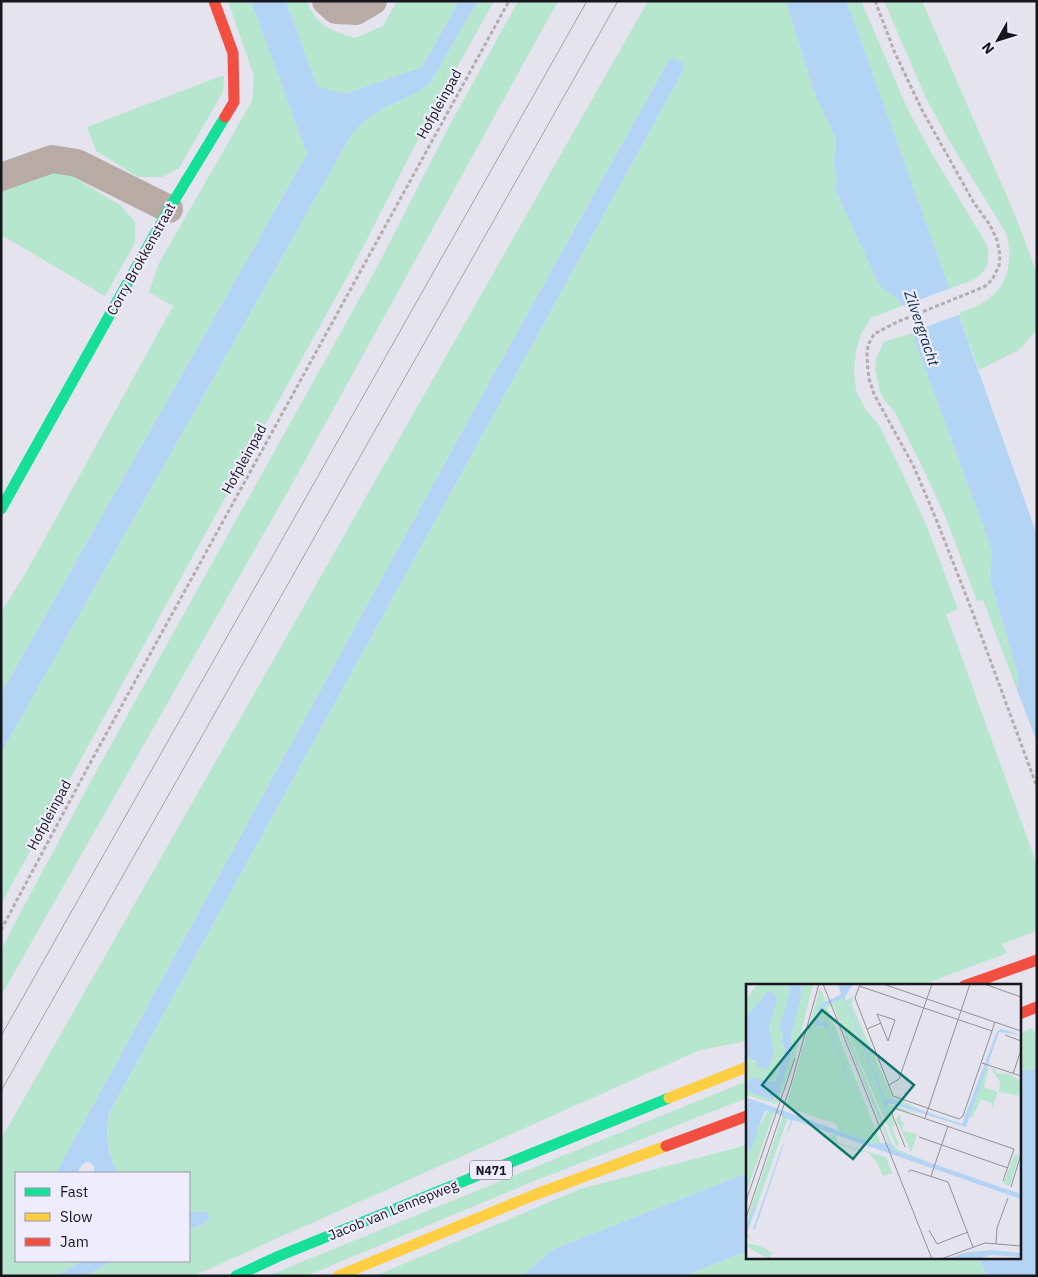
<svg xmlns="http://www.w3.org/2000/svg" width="1038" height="1277" font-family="'IBM Plex Sans',sans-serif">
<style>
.green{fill:#b7e6cf}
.water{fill:#b4d4f6}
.pier{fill:#e4e3ee}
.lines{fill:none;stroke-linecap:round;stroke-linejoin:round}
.path{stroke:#b4adac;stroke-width:3;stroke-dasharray:4 2.5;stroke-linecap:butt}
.street{stroke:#b8aba6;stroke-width:28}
.fast{stroke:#16e098;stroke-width:11}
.slow{stroke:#ffcf43;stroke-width:11}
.jam{stroke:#f24e42;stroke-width:11}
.tram{stroke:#a8a2a5;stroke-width:1}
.labels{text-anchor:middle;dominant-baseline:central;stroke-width:4.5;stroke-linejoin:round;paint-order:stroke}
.shield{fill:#eeecfd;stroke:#585660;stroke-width:1}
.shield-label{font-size:12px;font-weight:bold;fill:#17161d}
.street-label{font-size:14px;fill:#17161d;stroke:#eeecfd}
.water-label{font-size:15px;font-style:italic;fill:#092c47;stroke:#eeecfd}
.inset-river{fill:none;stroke:#b4d4f6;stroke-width:2.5}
.inset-road{fill:none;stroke:#92919a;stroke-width:1}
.view{fill:#0f766e;fill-opacity:0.15;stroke:#0f766e;stroke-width:2.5}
.inset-edge{fill:none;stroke:#17161d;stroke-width:2.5}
</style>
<rect width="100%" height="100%" fill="#e4e3ee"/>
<g class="green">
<polygon points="228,1 251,1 307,154 1,694 1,612 28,569 173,306 149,292 158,265 252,101 254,76"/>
<path d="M286,1h21c10,26 24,29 48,37l28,-12 14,-25h62l-37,66 -77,27 -28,-8z"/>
<path d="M478,1h16l-63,113 -73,143 -357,647v-151l349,-616c8,-9 15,-18 26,-24 17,-12 39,-16 54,-30z"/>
<polygon points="518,1 558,1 296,477 1,996 1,950 24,906 98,768 376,269 446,132"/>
<path d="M648,1h138l29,94 18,37 3,9 -2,22 3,21 -3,3 46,98 17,13 5,8 -31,12 -10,16 -5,17 -2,20 2,20 10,19 13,15 19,39 28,60 32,85 -12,5 91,251v66l-35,13 5,9 -87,33h-173v55l-47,9 -507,226h-107l26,-15h77v-33l11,-2 4,-15 -15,1v-39h-71c-10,-19 -12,-38 -9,-60l575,-1044 -1,-6 -8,-5 -6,2 -178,319 -435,794h-40v88h65l-25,15h-55v-137z"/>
<path d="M845,1h16l47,109 23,42 56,93c7,31 -14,35 -38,44l-99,-279z"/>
<path d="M884,1h38l94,216 21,57v56l-18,20 -40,20 -21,-57c9,-3 18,-6 26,-11 24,-13 30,-44 22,-69l-58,-94 -23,-43z"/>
<polygon points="224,75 223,92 179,168 162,177 138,177 96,151 87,127"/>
<polygon points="50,171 69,174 121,206 135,222 135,243 105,296 1,235 1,189"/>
<polygon points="912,333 992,550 990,580 1018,674 1017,690 983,600 977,601 946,518 927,477 895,412 886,402 880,392 875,370 876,359 884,342"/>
<polygon points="1032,1028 1037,1037 1037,1068 1019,1072 1019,1034"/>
<polygon points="747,1081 747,1098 532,1182 306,1276 267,1276"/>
<polygon points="747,1145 747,1173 554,1249 521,1276 375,1276 580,1189"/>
<polygon points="747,1251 747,1258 979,1258 987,1276 684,1276"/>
</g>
<g class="water">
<path d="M251,1h35l31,85 28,8 77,-27 37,-66h19l-48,82c-15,14 -37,18 -54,30 -11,6 -18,15 -26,24l-349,616v-59l306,-540z"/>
<polygon points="786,1 845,1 850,10 1037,535 1037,742 1017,690 1018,674 990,580 992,550 902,306 897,298 880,286 834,187 837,184 834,163 836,141 833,132 815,95"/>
<path d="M675,58l8,5 1,6 -575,1044c-4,22 -1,41 9,60h-24v-6l-4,-5c-8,-1 -9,5 -13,11h-21l435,-794 178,-319z"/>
<polygon points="1037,1068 1037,1276 987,1276 979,1258 1019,1258 1019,1072"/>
<polygon points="747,1173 747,1251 684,1276 521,1276 554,1249"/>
<path d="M204,1211l4,3 1,5c-4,6 -13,8 -20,9v-16z"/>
<polygon points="81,1261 112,1261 86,1276 56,1276"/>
</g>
<polygon class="pier" points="951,288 961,314 909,333 900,307"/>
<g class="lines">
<g class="path">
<polyline points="875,1 895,53 922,110 974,203 990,225 997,240 1000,255 999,266 992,280 984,287 897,322 874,334 868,345 867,355 868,370 869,379 874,394 914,467 936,519 971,608 1037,787"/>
<polyline points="1,930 88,767 509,1"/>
</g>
<g class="street">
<polyline points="326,1 336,10 356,11 373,1"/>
<polyline points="1,177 52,159 77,163 169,209"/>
</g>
<g class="fast">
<polyline points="1,509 169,209 225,117"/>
<polyline points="236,1276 279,1256 669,1098"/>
</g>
<g class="slow">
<polyline points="669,1098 747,1067"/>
<polyline points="338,1276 534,1195 666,1146"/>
</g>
<g class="jam">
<polyline points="214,1 233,53 234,102 225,117"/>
<polyline points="964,986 1037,960"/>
<polyline points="1019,1014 1037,1007"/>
<polyline points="666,1146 747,1116"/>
</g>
<g class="tram">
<polyline points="1,1036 587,1"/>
<polyline points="1,1091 618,1"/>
</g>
</g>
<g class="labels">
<rect class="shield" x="470" y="1160.5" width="42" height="19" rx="4"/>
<g class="shield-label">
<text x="491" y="1170">N471</text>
</g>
<g class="street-label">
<text transform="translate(439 104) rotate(-61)">Hofpleinpad</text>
<text transform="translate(141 259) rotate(-61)">Corry Brokkenstraat</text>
<text transform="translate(244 459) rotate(-61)">Hofpleinpad</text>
<text transform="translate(49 815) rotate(-62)">Hofpleinpad</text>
<text transform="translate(393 1210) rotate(-22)">Jacob van Lennepweg</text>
</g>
<g class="water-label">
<text transform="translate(922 328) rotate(71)">Zilvergracht</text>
</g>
</g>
<g transform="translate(746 984)">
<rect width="275" height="275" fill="#e4e3ee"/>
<path d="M12,0h30l2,8 -11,36 4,6 -2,9 4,6 -11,34 -24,-5 -4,9v-30l22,12 6,-16 -5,-26 8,-30 -9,-6 -22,26v-18zM54,0h13l-18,73 -18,47 -31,-9v-4l29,9 17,-48 -1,-17 11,-45zM74,4l6,14 -7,3 -5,24 7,-4 6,3 42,102 -46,-113 2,7 -7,-2 3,-15 23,-9 40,104 -1,9 12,32 -11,-32 3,-7 35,10 -31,-6 4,18 -3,1 7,18 -3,1 -60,-140 56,138 5,5 36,15 -37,-13 -7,-7 -56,-139 -6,2 55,139 -43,-14 -3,-8 -50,-17zM107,13l-1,8 40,92 32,14 -39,-13 -39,-98zM240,82l3,1 -5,20 14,5 -6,17v-6l-11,-4 -9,19 -3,-1zM245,84l5,1v4l14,1 11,8v14l-22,-4 1,-10zM22,126l6,2 -28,81v-41zM154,130l1,7 3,2 -2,8 15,3 -6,18 -15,-33zM37,131l5,2 -41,117 6,6 -7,-4v-14zM84,150l6,1 2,8 48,14 6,16 -9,3 -7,-15 -7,-8 -39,-11zM269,170l4,2 -9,30 -7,-3zM0,259l15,3 11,7 -3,6 -23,-13z" fill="#b7e6cf"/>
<path d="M42,0h12l2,9 -11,42 1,17 -13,41 -6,7 -27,-9v-4l4,-9 25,4 10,-33 -4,-6 2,-9 -4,-6 11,-36zM92,0h15l-8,13 40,101 77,26 35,-93 5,-2 19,6 -22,-3 -33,95 -77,-24 -5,8 11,32 -12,-32 1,-9 -40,-104 -23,9 -3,14 7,2 -1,-7 45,114 -42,-102 -6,-3 -7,3 5,-23 22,-11zM22,7l6,2 3,7 -8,27 5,26 -6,16h-4l-6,-3 -2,-5 -10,-4v-40zM2,114l127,46 15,-1 6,8 125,43v5l-228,-79 -8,18 6,-18 -23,-10 -4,2 -13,38 -5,2zM37,160h1l-29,85h-2zM246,266l29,3v4l-30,-2 -13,4h-30l14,-6z" fill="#b4d4f6"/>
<path class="inset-river" d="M1,243l8,-20"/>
<path class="inset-road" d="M77,0l109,275M114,0l-5,14 38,98 66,23 4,-3 32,-94M137,0l138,47M238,0l37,13M113,2l133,45M131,30l18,6 -7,21M131,30l11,27M121,45l14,-6M259,51l16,6M236,79l39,13M267,90l8,-24M143,101l10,-6 33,-95M179,134l45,-134M173,153l89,31M159,163l-13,-33 2,-6 120,41 -11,32M162,188l3,-2 37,12 25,65M185,192l17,-50M265,203l10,-33M0,217l49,-143M0,234l45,-134 28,-100M183,246l8,14 31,-12M250,260l1,-16 11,-30M195,275l44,-16 36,3M243,275h21"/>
<path class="view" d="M76,26l92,75 -61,74 -91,-74z"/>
<rect width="275" height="275" class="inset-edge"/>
</g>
<rect width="1038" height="1277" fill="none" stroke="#17161d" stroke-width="5"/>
<rect x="15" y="1172" width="175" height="90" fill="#eeecfd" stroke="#9896a3"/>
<rect x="25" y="1188" width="25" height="8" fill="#16e098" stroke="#9896a3"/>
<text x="60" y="1197" font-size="15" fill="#17161d">Fast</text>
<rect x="25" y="1213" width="25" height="8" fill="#ffcf43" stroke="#9896a3"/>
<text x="60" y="1222" font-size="15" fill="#17161d">Slow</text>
<rect x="25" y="1238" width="25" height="8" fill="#f24e42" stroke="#9896a3"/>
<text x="60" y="1247" font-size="15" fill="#17161d">Jam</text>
<g transform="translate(998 40) rotate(231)" stroke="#eeecfd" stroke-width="4" paint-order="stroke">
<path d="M0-4L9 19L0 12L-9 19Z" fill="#17161d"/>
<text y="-8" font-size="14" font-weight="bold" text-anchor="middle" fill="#17161d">N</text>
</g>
</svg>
